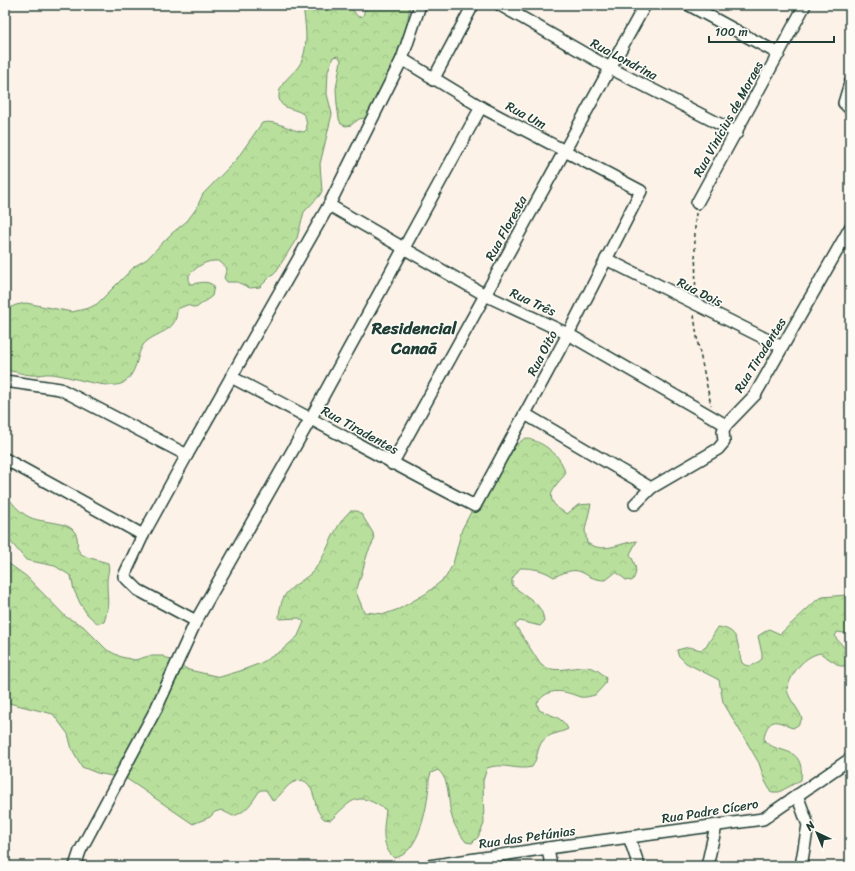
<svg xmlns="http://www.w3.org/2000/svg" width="855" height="871" font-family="Sriracha,sans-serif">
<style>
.forest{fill:url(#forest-crowns);stroke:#6c8e68}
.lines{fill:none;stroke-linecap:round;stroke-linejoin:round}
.minor-casing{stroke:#1f3d34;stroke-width:14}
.path{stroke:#1f3d34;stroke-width:1.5;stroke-dasharray:4 3;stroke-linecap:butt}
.minor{stroke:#fdfcf7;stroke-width:11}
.labels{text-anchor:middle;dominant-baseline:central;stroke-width:3;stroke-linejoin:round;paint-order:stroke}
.street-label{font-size:13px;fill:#1f3d34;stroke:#fdfcf7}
.district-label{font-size:17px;font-weight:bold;fill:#1f3d34;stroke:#fdfcf7}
</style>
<defs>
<pattern id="forest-crowns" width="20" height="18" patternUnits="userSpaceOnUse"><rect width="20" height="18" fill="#b8e09c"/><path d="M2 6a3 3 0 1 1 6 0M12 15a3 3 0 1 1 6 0" fill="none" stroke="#9ec187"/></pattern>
</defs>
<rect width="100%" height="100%" fill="#fdf2e8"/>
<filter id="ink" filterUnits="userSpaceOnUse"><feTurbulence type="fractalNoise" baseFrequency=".025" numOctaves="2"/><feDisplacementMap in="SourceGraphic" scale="8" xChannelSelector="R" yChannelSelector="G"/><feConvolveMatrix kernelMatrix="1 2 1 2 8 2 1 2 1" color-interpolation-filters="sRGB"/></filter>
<g filter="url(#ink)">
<g class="forest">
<path d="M303,5h46l9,12 5,-1 3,-11h44l-8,51 -27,55 -10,7 -6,1 -8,6 -5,1 -5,-2 -2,-5 -2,-14 -1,-16 5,-29 -3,-4 -5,1 -5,14 -1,23 5,20 -12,50 2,27 -2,4 -16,17 -7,26 -20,32 -17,17 -10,1 -13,-6h-10l-3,-4 3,-10 -8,-7c-14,-1 -21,5 -30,14v9c9,0 17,-5 25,2l-2,10 -16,12 -9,-3 -10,4c0,22 -15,21 -30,32 -12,9 -7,31 -24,42 -14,8 -55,-8 -72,-9 -6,-1 -13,2 -19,1 -9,0 -18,-5 -27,-4v-61l11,-5 10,-2 46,9 17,-4 8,-4 38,-38 12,-7 24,-25 16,-13 9,-12 7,-15 33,-34 26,-37c14,-4 28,8 42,9l3,-3c-1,-5 0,-12 -4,-15 -7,-6 -23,-4 -24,-16 -1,-18 17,-23 23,-38 7,-17 3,-37 1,-55z"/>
<path d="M525,438c17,3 39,18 40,37 -16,16 -21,26 2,39l11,-9 13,-1 -6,26 2,13c18,11 31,0 50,-2l-7,13c5,10 9,17 2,27l-6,-1 -10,-8 -10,8c-26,0 -20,-19 -52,-3 -11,-7 -20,-9 -34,-9l-8,11v6c13,12 31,17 32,37l-4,4 -20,-5 -5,4 26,40c22,14 46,-11 65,13l-1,6 -10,11c-4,1 -11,3 -15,2 -16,-6 -31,-11 -43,6l2,7c12,6 23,6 29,19 -7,4 -15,4 -21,8 -11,7 -8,20 -15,30 -15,4 -29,-5 -45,1l-4,13 1,43 -6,13 -6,6 -6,-1c-6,-8 -12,-16 -14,-25 -5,-16 -1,-36 -14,-47l-7,3 -2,6c0,22 -9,76 -35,79 -14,-13 -10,-31 -8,-48 -28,-19 -33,-12 -55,10l-7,-1c-3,-3 -5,-6 -7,-10 -3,-10 -5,-35 -23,-27 -8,3 -13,14 -21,19l-7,-11h-6c-7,11 -14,23 -27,26l-12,-6 -6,2 -5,5 -17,7 -66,-45 -30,-6 -15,-6 -10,-18 -4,-15 -15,-20 -48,-12v-141l21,15 40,41 17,9 24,24 14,7 14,3 14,-4h14l26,14 31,7 20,-6 21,-8 20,-12 17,-15 6,-14 -5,-4 -20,1c0,-7 2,-18 6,-24 8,-11 21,-15 30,-26 14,-18 18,-42 35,-58h7l5,4 11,18 1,7 -6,12 -12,40 8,20 21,2 14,-5 28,-16 19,-16 7,-13 9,-35 38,-71z"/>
<path d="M5,493c7,10 13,18 24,24 19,9 53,0 48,31l4,6 6,3 21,6c2,7 -1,12 -1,19 0,16 3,24 -3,40l-7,1 -10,-9 -7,-11 -6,-13 -3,-14 -16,-10 -29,-6 -21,-25z"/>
<path d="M846,595l4,1v38l-13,-2 -2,5 15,17v8l-3,4h-7l-20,-13c-17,4 -28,19 -33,36 2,12 12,19 15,30l-4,6 -5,3c-6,-1 -9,-5 -15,-6 -10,-2 -14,11 -14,18 13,16 41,3 37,40l-22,12h-8l-6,-11 -6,-18 -36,-61 -4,-22 -33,-17 -8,-8 -1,-5 12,-3 12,3 5,-3 12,-20c24,3 18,19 24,36 8,6 12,2 20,-4v-5l-4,-18 11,-7 11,5 38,-35 5,-2z"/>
</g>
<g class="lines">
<g class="minor-casing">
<g id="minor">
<polyline points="500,5 610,68 737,133"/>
<polyline points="689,5 779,54"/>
<polyline points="433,80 473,5"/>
<polyline points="850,83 844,103 850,109"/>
<polyline points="697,203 805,5"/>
<polyline points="329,205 485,295 568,334 726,425"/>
<polyline points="606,259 782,347"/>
<path d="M231,377c82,42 162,87 244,129l93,-172 73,-143 -160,-84 -79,-48"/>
<polyline points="5,381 60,389 187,455 329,205 402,59 420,5"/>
<polyline points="525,414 651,488"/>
<polyline points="187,455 143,535 124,576 138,590 196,621"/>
<polyline points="5,459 143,535"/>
<polyline points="392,464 645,5"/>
<polyline points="635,504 651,488 718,449 724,442 723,431 726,425 755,395 850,228"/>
<polyline points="797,795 808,825 801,866"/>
<polyline points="629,837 639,866"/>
<polyline points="548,848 551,866"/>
<polyline points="75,866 80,851 156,709 196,621 311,418 481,107"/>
<polyline points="429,866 548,848 763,819 850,759"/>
<polyline points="707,866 716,826"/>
</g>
</g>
<g class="path">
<path d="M695,293c2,-27 -2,-53 1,-80"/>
<polyline points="694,315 698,344 711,405"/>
</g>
<use href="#minor" class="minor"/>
</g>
</g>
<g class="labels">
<g class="street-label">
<text transform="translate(624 59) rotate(28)">Rua Londrina</text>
<text transform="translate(526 115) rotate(28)">Rua Um</text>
<text transform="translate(728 119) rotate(-61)">Rua Vinícius de Moraes</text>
<text transform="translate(506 228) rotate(-61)">Rua Floresta</text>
<text transform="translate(700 292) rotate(27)">Rua Dois</text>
<text transform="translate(533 302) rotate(25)">Rua Três</text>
<text transform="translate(542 353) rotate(-62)">Rua Oito</text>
<text transform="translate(760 355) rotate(-58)">Rua Tiradentes</text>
<text transform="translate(360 430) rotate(29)">Rua Tiradentes</text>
<text transform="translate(710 811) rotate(-9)">Rua Padre Cícero</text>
<text transform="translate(527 837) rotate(-8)">Rua das Petúnias</text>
</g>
<g class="district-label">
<text x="414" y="328">Residencial<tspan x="414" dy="20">Canaã</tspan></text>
</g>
</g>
<rect width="855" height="871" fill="none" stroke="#fdfcf7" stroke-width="20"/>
<rect x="10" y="10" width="835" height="851" fill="none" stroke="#1f3d34" stroke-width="1.5" filter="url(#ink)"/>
<g transform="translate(817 833) rotate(316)" stroke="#fdfcf7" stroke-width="3" paint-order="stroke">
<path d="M0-3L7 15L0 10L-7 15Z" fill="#1f3d34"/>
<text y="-6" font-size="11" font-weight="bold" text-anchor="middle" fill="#1f3d34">N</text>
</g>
<path d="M709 36v6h125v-6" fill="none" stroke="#1f3d34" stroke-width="2"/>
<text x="715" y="36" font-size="12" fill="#1f3d34" stroke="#fdfcf7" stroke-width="3" paint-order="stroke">100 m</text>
</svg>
